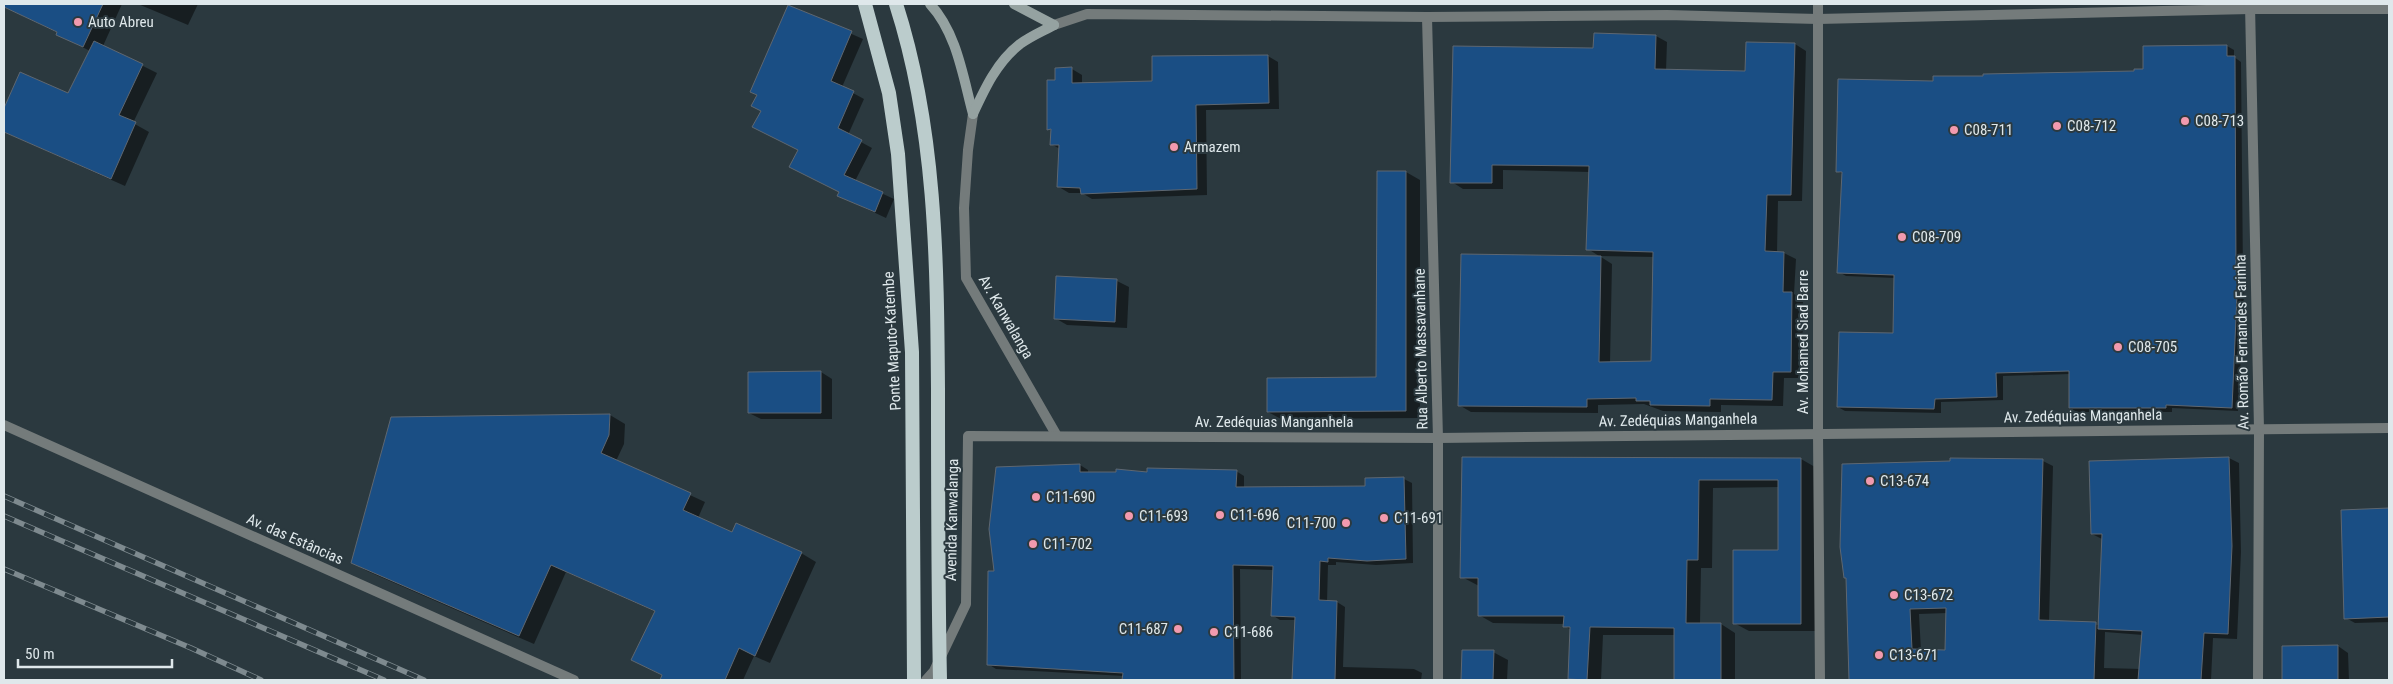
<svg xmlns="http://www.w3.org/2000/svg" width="2393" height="684" font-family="'Roboto Condensed',sans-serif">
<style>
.shadow{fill:#0007;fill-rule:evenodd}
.building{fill:#1a4e84;stroke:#5e6771;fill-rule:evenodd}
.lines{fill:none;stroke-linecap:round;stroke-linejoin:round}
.minor{stroke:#747b7b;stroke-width:10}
.tertiary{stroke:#747b7b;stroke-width:10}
.secondary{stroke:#95a2a1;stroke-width:10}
.trunk{stroke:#bcc;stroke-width:14}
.rail-casing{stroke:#7e8a8f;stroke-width:5.5}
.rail{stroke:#2b393f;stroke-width:4;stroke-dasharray:11;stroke-linecap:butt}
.poi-dot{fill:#f29aae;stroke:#2b393f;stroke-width:2}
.labels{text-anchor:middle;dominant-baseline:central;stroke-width:4;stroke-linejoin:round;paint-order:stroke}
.poi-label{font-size:15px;fill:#dfe8eb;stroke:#2b393f;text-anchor:start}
.street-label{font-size:15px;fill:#dfe8eb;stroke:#2b393f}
</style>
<rect width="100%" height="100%" fill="#2b393f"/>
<g class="shadow">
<polygon points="4,4 122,4 103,46 157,73 133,123 149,132 125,186 4,132 4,112 21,73 69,94 90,51 57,34 58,33 4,7"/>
<polygon points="138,4 198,4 188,25"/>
<polygon points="788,6 863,39 842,87 864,99 848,135 872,148 855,181 894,199 886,218 839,196 841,192 762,111 758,95"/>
<polygon points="1595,34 1656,36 1667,42 1666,71 1746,73 1795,44 1806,51 1802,201 1778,201 1777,253 1784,253 1796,259 1794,294 1803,300 1802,378 1784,378 1783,406 1721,405 1721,412 1663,411 1644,404 1598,405 1598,413 1471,412 1459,405 1462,256 1601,257 1612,264 1610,363 1652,362 1655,257 1599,256 1588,249 1590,172 1503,170 1503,189 1463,189 1452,182 1594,50"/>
<polygon points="2227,46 2234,50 2234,57 2241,62 2243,276 2245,277 2238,411 2172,408 2172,412 2077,412 2070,408 2070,374 2003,376 2003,400 1941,402 1941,413 1845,411 1838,407 1894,334 1895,278 1846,276 1839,272 1844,175 1837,171 1935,82 2136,73 2145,70 2144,47"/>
<polygon points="1268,56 1278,62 1279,109 1206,110 1207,195 1092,199 1082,193 1069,193 1059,187 1060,149 1051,144 1052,131 1049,129 1056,81 1072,69 1082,75 1082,84 1153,83"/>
<polygon points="1406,172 1420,180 1420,418 1281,419 1268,412 1377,378"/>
<polygon points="1058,277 1117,281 1129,287 1127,328 1067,325 1055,318"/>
<polygon points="821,372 832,379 832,419 761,419 749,413"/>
<polygon points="610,415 625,424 624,444 616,461 705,502 698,518 732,534 801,553 816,562 770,663 754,656 743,680 720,680 707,675 705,680 661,680 663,676 632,660 656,612 566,572 534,644 367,571 353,563"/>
<polygon points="1463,458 1801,459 1815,467 1815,631 1749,631 1734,623 1780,551 1780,487 1713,488 1712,568 1701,568 1700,624 1721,624 1735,633 1735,680 1675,680 1675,635 1603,635 1601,680 1569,680 1571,630 1565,626 1565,624 1493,623 1479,615 1479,586 1462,577"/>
<path d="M2229,458l10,5 2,89 -4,87 -24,-1 -2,42h-361l-3,-102 104,-116v-3l92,2 10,5 -4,156 50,3 3,-86 -10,-5 -2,-72zM1948,613l-1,38h-26l-2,-37zM2105,632l38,3 -2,34 -37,-1z"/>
<polygon points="1080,465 1088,470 1088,473 1236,471 1244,476 1244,488 1366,488 1366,479 1404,479 1412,483 1413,563 1376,565 1336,562 1336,565 1328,565 1327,602 1337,602 1345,607 1343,667 1414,669 1422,673 1421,680 1294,680 1296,620 1280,620 1272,615 1274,570 1240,569 1241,680 1124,680 1124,676 996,669 988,664"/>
<polygon points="2389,509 2389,622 2355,623 2346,618 2342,511"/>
<polygon points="2338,646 2348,653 2349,680 2284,680 2283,647"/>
<polygon points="1463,651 1493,652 1508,660 1507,680 1463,680"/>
</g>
<g class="building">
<polygon points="4,4 103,4 83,47 56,35 57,32 4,7"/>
<polygon points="788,5 852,31 831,81 854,91 838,128 862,140 844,175 883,192 875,212 837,196 839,192 789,167 798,150 752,127 761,111 751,106 757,95 750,92"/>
<polygon points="1594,33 1656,35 1655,69 1745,71 1746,42 1795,43 1791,195 1767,195 1765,251 1784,252 1783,292 1792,292 1791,372 1773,372 1772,400 1710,399 1710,406 1650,405 1650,401 1636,401 1636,398 1587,399 1587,407 1458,406 1461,254 1601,256 1599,362 1651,361 1653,252 1586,250 1589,166 1492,165 1492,183 1450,183 1453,46 1593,48"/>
<polygon points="94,41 143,64 119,115 136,122 111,179 4,132 4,108 20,72 68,93"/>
<polygon points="2227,45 2227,56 2235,56 2236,272 2238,272 2232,408 2166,405 2166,408 2069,408 2069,371 1996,373 1997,397 1935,399 1934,409 1837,407 1839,332 1893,333 1894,275 1837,273 1842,172 1836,172 1838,79 1933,81 1933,76 1983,76 1983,74 2134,71 2134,69 2143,69 2143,46"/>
<polygon points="1268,55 1269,103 1196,105 1197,189 1081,194 1080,188 1057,187 1059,145 1050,145 1051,129 1047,130 1047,80 1055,80 1055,68 1072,67 1072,83 1152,81 1152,56"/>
<polygon points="1377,171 1406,171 1406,411 1267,412 1267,378 1376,377"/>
<polygon points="1056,276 1117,279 1115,322 1054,319"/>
<polygon points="821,371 821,413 748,413 748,372"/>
<polygon points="610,414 609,435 601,453 691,493 683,510 732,532 736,523 802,552 755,656 739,648 725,680 660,680 662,675 631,660 655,611 551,565 519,636 351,563 391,417"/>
<polygon points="1462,457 1801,458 1801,624 1733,624 1733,550 1778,550 1778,480 1699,480 1698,560 1687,560 1686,623 1721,623 1721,680 1674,680 1674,628 1590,627 1587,680 1568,679 1570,627 1563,627 1564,616 1478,616 1478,578 1460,578"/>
<polygon points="2229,457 2232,546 2228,634 2204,633 2201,680 2138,680 2142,631 2098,629 2102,534 2091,534 2089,461"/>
<path d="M1950,458l93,1 -4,161 57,2 -2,58h-245l-3,-102h-2l-4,-31 2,-83 108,-3zM1946,608l-1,42 -33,-1 -2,-40z"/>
<polygon points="1080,464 1080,472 1116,472 1116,469 1147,472 1147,468 1237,470 1236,487 1365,486 1365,478 1404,477 1406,559 1367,561 1328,558 1328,562 1320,561 1319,600 1337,601 1335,680 1292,680 1295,617 1271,616 1273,566 1233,565 1234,680 1122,680 1123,673 987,665 988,571 994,571 989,529 996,467"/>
<polygon points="2389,508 2389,617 2344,619 2341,510"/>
<polygon points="2338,645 2338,680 2282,680 2282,646"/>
<polygon points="1462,650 1494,650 1493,680 1461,680"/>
</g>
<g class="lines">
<g class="minor">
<polyline points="1818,4 1818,434 1820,680"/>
<polyline points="2250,5 2259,429 2258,680"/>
<polyline points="1427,17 1438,438 1438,680"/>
<polyline points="1054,25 1087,14 1427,17 1667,15 1818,19 2250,9 2389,9"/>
<polyline points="973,114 968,150 964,208 966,278 1057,436"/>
<polyline points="926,680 934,671 966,604 968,436 1438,438 2389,428"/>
</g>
<polyline class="tertiary" points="4,425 574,680"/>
<g class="secondary">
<path d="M930,4c27,29 33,73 43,110"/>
<polyline points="1014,4 1054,25"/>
<path d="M973,114c12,-26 24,-52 47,-70 11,-8 23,-13 34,-19"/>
</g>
<g class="trunk">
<polyline points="865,4 889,93 898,154 912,352 914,680"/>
<path d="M896,4c40,124 41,256 42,385 0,97 0,194 2,291"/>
</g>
<g class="rail-casing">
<g id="rail">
<polyline points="4,496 424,680"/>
<polyline points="4,516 384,680"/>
<polyline points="4,569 191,648 261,680"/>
</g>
</g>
<use href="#rail" class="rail"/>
</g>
<g class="poi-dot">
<circle cx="78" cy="22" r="5"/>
<circle cx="2185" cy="121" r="5"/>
<circle cx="2057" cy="126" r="5"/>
<circle cx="1954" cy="130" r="5"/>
<circle cx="1174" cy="147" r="5"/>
<circle cx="1902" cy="237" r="5"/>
<circle cx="2118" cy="347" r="5"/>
<circle cx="1870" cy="481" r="5"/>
<circle cx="1036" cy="497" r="5"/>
<circle cx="1220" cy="515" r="5"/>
<circle cx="1129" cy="516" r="5"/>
<circle cx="1384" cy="518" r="5"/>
<circle cx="1346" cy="523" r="5"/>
<circle cx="1033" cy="544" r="5"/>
<circle cx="1894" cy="595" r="5"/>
<circle cx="1178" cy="629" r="5"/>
<circle cx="1214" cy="632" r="5"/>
<circle cx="1879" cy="655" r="5"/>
</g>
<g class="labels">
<g class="poi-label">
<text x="88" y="22">Auto Abreu</text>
<text x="2195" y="121">C08-713</text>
<text x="2067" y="126">C08-712</text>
<text x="1964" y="130">C08-711</text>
<text x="1184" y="147">Armazem</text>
<text x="1912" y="237">C08-709</text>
<text x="2128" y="347">C08-705</text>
<text x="1880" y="481">C13-674</text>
<text x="1046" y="497">C11-690</text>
<text x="1230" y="515">C11-696</text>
<text x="1139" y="516">C11-693</text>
<text x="1394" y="518">C11-691</text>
<text x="1336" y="523" text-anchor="end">C11-700</text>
<text x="1043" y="544">C11-702</text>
<text x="1904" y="595">C13-672</text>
<text x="1168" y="629" text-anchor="end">C11-687</text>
<text x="1224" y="632">C11-686</text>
<text x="1889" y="655">C13-671</text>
</g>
<g class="street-label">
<text transform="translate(1006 317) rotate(60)">Av. Kanwalanga</text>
<text transform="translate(892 341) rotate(-93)">Ponte Maputo-Katembe</text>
<text transform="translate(1803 342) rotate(-90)">Av. Mohamed Siad Barre</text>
<text transform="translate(2242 342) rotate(-91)">Av. Romão Fernandes Farinha</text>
<text transform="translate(1421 349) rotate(-91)">Rua Alberto Massavanhane</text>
<text transform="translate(2083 416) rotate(-1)">Av. Zedéquias Manganhela</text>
<text transform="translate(1678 420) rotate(-1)">Av. Zedéquias Manganhela</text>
<text x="1274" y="422">Av. Zedéquias Manganhela</text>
<text transform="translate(952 520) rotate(-89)">Avenida Kanwalanga</text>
<text transform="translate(295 539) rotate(24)">Av. das Estâncias</text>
</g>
</g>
<rect width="2393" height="684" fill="none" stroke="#dfe8eb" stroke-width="10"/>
<path d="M18 659v8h154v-8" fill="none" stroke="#dfe8eb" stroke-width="2.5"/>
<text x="25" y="659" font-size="15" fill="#dfe8eb" stroke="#2b393f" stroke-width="4" paint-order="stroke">50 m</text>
</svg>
